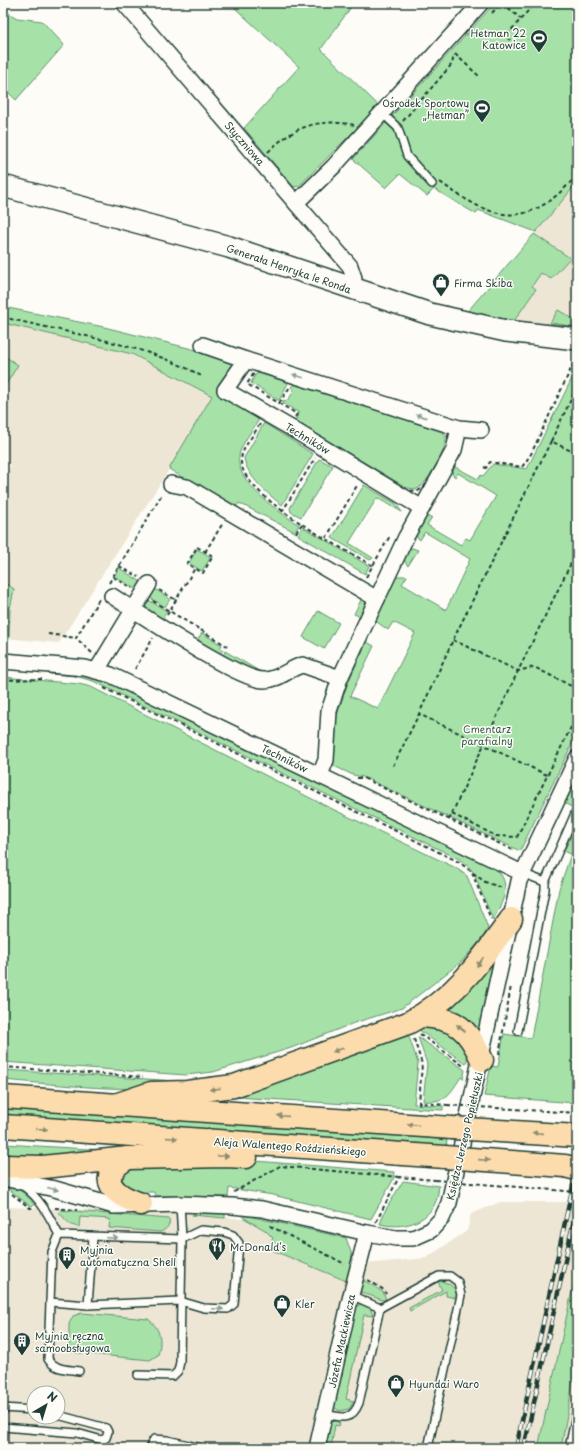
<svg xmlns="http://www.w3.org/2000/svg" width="580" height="1451" font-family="'Playpen Sans',sans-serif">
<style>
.built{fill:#ede6d4;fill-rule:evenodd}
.green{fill:#a6e2a8;stroke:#62906e}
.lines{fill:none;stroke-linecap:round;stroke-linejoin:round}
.lane-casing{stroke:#1f3d34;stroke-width:10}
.street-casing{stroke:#1f3d34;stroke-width:18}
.secondary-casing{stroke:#1f3d34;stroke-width:24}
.highway-casing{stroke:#1f3d34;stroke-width:25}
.path{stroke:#1f3d34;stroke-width:2;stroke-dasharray:4 3;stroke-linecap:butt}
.lane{stroke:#fdfcf7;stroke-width:7}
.street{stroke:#fdfcf7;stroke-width:15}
.secondary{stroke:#fdfcf7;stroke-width:21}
.highway{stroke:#fcdcac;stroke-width:22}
.rail-casing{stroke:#1f3d34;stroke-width:4.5}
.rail{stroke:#fdfcf7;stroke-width:3;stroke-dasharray:9;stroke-linecap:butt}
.highway-bridge-casing{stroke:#1f3d34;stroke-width:25;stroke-linecap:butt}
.path-bridge{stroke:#1f3d34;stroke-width:2;stroke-dasharray:4 3;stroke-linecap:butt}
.highway-bridge{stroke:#fcdcac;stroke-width:22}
.oneway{fill:#8e9c96}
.oneway2{fill:#8e8c70}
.labels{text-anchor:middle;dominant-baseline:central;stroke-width:3;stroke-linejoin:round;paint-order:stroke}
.poi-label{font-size:10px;fill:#1f3d34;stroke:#fdfcf7;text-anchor:start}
.street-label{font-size:10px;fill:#1f3d34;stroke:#fdfcf7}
.park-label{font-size:10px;fill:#3a5e4b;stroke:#fdfcf7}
</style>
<rect width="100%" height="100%" fill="#fdfcf7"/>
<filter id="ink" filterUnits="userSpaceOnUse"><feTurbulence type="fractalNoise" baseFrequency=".025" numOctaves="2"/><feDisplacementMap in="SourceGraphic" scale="8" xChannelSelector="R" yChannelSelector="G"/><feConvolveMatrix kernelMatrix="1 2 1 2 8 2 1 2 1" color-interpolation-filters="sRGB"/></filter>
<g filter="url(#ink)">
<g class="built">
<polygon points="577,183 577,328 514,321 536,289 532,286 541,273 570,258 534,234"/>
<polygon points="3,323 132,354 212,396 175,460 59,643 3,638 3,479 11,465 3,461"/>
<path d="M500,1202h77v246h-574v-241l181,5 83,10 98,42 61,-6 41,-27 4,-17zM34,1393h24v24h-24z"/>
</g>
<g class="green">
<polygon points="241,3 354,3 321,49 379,106 299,186 294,187 244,128 299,67 235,8"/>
<polygon points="495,3 577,3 577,183 536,232 478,210 476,214 434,189 427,196 400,174 386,188 353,159"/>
<polygon points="3,10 17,18 42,21 64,45 16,100 3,87"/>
<polygon points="534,234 570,258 551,279 541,273 532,286 536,289 514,321 467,312"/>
<path d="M3,307l101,20 132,33 -20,30 41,26 1,5c-6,10 -17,23 -19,35 -5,26 42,57 60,69l-4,7 -56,-29 -5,7 -65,-41 43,-73 -80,-42 -129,-31z"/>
<polygon points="558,310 577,321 577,327 550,323"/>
<polygon points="3,355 18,365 3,389"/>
<path d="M577,368v366l-57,117 -146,-69 -11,-5 -10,-2 -19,-9c-5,-47 13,-83 33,-124l7,4 -24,50 28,13 37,-76 -22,-11 -5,8 -11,-8 -1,-5 18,-38 5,-3h8l-5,8 44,26 24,-51 -45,-27 -5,8 -5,-5 8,-19 9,1 -5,8 34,20 5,-7 4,2 26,-44 -38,-23 -3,4 -3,-3 3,-7 23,12 3,-4 2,1 10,-12 34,5z"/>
<polygon points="261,372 289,381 280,399 278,400 251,383 255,375"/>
<path d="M295,383l147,49 4,5c2,10 -19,48 -29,52l-10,-1 -112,-67 4,-8 -16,-10 -1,-2 6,-1 6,-9 -3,-4z"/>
<path d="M264,423l49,31 -31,51c-14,-11 -35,-28 -38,-47z"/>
<polygon points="319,459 333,466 301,517 291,512 290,508"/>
<polygon points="364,485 395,503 402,512 377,498 349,543 373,558 370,560 332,538"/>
<polygon points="303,527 369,566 365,574 298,535"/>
<polygon points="412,548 418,550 408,566 403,559 408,549"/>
<polygon points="197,549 211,557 202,571 189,563"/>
<polygon points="119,568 143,583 138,591 114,576"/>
<polygon points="3,582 14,589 10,609 9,639 3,639"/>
<polygon points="152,587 170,599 165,607 147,596"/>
<polygon points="145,598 167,611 162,620 143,609"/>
<polygon points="362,598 365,607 361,617 354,614"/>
<polygon points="318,611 339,623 324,649 303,637"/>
<polygon points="202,633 222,645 220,648 223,650 220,654 200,642 198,639"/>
<polygon points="225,651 264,674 257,674 223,656"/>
<path d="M51,670l45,6 404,193 -1,3c13,16 2,32 -6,48l-19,-46 -3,-5 -12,-10 -366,-178 -18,-5 -25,-2z"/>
<polygon points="3,677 79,684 91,687 324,805 456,868 467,876 488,928 482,939 461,962 402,1008 354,1023 291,1048 213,1072 186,1075 3,1062"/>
<polygon points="577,773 577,810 566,804 564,799"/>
<polygon points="577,823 576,1103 484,1096 491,1066 498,1067 504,1034 531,1038 559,889 571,854 564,851"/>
<polygon points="495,959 479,1027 476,1033 442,1009"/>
<path d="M400,1016l2,4c-32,12 -63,23 -94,34 -38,14 -77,28 -117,32 -63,7 -126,-1 -188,-6v-10l174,11 40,-2 25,-7z"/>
<polygon points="445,1024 469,1051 466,1064 415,1027"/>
<polygon points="407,1031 418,1063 414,1104 443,1106 443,1110 219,1096"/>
<path d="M418,1037l47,33 -2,9 -2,-2c-12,18 -15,26 -38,24l4,-37z"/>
<polygon points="3,1108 400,1135 447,1140 446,1146 404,1144 41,1118 3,1115"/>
<polygon points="3,1144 140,1152 3,1162"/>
<polygon points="242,1160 394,1172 393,1180 371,1219 273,1195 229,1188 228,1197 155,1196 154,1192 133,1192 124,1186 122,1180 128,1170 149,1163"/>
<path d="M403,1181l36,5c-1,5 -1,11 -3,15 -9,23 -35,28 -56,23l5,-13z"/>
<path d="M3,1183c15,3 22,11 32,22l-5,1 -24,-19h-3z"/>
<path d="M61,1210l108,9c2,6 -3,11 -9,13l-51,-4 1,-9 -30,-2 -1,10c-10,-1 -14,-8 -20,-15z"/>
<polygon points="199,1212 225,1214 225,1218 192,1215"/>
<polygon points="244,1215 346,1238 352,1255 349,1282 267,1248 273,1238 265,1230 244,1218"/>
<polygon points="577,1268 577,1359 561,1448 538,1448"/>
<polygon points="360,1278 383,1292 386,1299 382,1300 361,1292 359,1289"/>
<polygon points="441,1281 449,1284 455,1289 455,1298 446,1296 446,1291 410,1311 409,1308 442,1290 438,1282"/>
<polygon points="361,1304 370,1307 373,1316 364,1315 346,1399 354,1401 349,1409 340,1411 333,1407 355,1308"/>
<path d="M82,1313l66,6c13,10 14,21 10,36l-8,5 -81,-8v-28l4,-8z"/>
<polygon points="334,1421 340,1423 339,1426 335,1425 331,1448 323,1448 329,1424"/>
</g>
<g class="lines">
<g class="lane-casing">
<g id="lane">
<polyline points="382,113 398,128 407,156 432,184"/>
<polyline points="522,873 545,882"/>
<polyline points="518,1031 545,890 545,882 577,809"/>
<path d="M23,1186c18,13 26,30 36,49l-7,17 -2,50 38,3 92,-4 24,7 24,1 6,-5 5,-61 -6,-8 -9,-3 -23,-2 -19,9 -123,-4"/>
<polyline points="351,1295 380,1308"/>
<path d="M50,1302l-2,57c7,11 19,10 31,12"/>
<polyline points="88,1305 93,1237"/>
<polyline points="138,1375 173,1376 178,1371 180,1362 182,1239 180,1204"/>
<polyline points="3,1408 34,1410"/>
<path d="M325,1414c17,4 27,7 34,-11l21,-95 59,-32h11l8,6 3,13 -33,153"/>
<polyline points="3,1427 77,1433 102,1440 106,1438 108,1432 106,1428 58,1415"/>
<polyline points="149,1448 154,1439 167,1440 202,1448"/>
<polyline points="569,1448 577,1410"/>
</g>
</g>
<g class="street-casing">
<g id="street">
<polyline points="124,3 350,266 354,278 351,289"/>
<polyline points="296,203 334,166 481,3"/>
<polyline points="203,345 246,360"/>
<polyline points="171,484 187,487 377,599"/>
<polyline points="422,508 454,450 459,428"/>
<path d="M112,596c27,17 128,85 152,84 16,0 25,-12 39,-15l37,13"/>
<polyline points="3,661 85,668 111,675 522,873"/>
<polyline points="97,670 149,584"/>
<polyline points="320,775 326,760 329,711 340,678 406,537 422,508 289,427 225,390 246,360 459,428 481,430"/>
<polyline points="3,1178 55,1189 114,1206 180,1204 232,1206 262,1209 367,1233 396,1238 413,1238 431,1230 442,1218 449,1203 519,881 577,758"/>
<polyline points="317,1448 351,1295 367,1233"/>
</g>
</g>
<g class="secondary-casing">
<polyline id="secondary" points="3,186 229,247 430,314 506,331 577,339"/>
</g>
<g class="highway-casing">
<g id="highway">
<path d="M421,1016c35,2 47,12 61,44"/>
<polyline points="3,1097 452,1128"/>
<path d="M115,1105l36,-12 36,-1 47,-6 174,-63c47,-25 73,-62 103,-104"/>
<polyline points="3,1126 445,1157"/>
<path d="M128,1158c-35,20 -14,37 13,46"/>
<polyline points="3,1166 43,1167 128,1158 225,1156 246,1157"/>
</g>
</g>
<g class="path">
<polyline points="503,3 521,19"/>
<polyline points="536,3 541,7"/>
<polyline points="492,13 501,3"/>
<polyline points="510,40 506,36 535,3"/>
<polyline points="455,54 479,76"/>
<polyline points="403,121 452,64 454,55"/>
<path d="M268,152c26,-26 50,-34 86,-27"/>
<path d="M440,182c56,41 89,48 137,-7"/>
<path d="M3,317c62,16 145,27 200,60"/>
<polygon points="256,370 437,427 447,433 449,441 447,448 424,487 418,491 406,490 292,422 297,414 247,384"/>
<polyline points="577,387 551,441 577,454"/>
<polyline points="279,403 290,387"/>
<path d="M260,424c-6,11 -20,26 -19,38 3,36 102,86 132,104"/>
<polyline points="484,467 486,468 490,462 522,467 531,454 577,356"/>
<polyline points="282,512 315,458"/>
<polyline points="296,533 302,524"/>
<polyline points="326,538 358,484"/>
<polygon points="197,547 213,556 203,573 187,564"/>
<polyline points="205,552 223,523"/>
<polyline points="119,566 139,577"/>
<polyline points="113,577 132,588"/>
<polyline points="366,577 390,536"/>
<polyline points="109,583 162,494"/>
<polyline points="159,590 176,600"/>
<polyline points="153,601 227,646"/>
<polyline points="167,615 195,568"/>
<polyline points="48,634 76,638"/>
<polyline points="453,640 518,671 534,667 577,689"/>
<polyline points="92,653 76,638 99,599"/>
<polyline points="135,669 153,638"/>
<polyline points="3,680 42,679"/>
<polyline points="104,688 459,862 485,882 503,888"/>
<polyline points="574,745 577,739"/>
<polyline points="393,766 419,714"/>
<polyline points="547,775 419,714 453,640 551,441"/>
<polyline points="357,778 363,778 513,850"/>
<polyline points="452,814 496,836 517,837 577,715"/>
<polyline points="449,820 518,671 577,551"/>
<polyline points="472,873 491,919"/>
<polyline points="420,1034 465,1067"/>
<polyline points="414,1039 422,1064 419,1103 447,1105"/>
<polyline points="499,1054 511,986"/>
<polyline points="3,1067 143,1077"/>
<polyline points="234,1192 280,1166 399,1177"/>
<polyline points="12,1194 30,1208 33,1208"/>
<polyline points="55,1208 77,1210"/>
<polyline points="376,1222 399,1177 435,1180"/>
<polyline points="270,1226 345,1264"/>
<polyline points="368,1280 384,1290 386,1294"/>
</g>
<use href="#lane" class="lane"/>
<use href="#street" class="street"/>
<use href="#secondary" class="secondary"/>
<use href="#highway" class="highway"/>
<g class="rail-casing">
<g id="rail">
<polyline points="516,1448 577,1167"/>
<polyline points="524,1448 577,1206"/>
</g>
</g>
<use href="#rail" class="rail"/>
<g class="highway-bridge-casing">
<g id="highway-bridge">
<polyline points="452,1128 577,1136"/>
<polyline points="445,1157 565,1166 577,1169"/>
</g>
</g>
<g class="path-bridge">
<polyline points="447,1105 577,1113"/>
<polyline points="435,1180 577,1192"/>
</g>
<use href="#highway-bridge" class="highway-bridge"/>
</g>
<defs><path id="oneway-solid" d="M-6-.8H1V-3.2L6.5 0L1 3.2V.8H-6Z"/></defs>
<g class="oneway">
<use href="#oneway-solid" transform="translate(298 376) rotate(-162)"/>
<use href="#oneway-solid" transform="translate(421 416) rotate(-162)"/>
<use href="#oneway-solid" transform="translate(53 1189) rotate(14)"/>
<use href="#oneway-solid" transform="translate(112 1238) rotate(1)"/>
<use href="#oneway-solid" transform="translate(218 1309) rotate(3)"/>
</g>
<g class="oneway2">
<use href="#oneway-solid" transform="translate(480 962) rotate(126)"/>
<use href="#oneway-solid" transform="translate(461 1028) rotate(-141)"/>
<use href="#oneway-solid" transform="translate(338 1050) rotate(160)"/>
<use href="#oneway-solid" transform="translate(215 1089) rotate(173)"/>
<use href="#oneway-solid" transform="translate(283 1116) rotate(-176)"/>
<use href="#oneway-solid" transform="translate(413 1125) rotate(-176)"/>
<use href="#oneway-solid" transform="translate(42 1129) rotate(4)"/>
<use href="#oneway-solid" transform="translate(538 1133) rotate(-176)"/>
<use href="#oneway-solid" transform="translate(172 1138) rotate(4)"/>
<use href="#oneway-solid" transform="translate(223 1156)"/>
<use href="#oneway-solid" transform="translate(484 1160) rotate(4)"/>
</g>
</g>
<defs>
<g id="stadium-pin" transform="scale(0.9)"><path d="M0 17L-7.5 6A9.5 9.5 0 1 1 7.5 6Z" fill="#1f3d34" stroke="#fdfcf7"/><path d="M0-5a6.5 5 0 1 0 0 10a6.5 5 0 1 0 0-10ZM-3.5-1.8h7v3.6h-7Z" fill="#fff"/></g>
<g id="shop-pin" transform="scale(0.9)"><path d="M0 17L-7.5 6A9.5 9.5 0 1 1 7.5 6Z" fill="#1f3d34" stroke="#fdfcf7"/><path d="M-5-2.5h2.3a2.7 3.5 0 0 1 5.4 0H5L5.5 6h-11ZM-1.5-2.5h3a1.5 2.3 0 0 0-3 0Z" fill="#fff"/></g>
<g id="restaurant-pin" transform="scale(0.9)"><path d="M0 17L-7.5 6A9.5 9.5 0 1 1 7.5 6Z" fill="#1f3d34" stroke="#fdfcf7"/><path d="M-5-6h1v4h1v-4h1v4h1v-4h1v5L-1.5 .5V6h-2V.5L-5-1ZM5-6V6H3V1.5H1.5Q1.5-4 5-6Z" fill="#fff"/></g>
<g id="building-pin" transform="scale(0.9)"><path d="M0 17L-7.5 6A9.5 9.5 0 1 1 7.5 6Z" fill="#1f3d34" stroke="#fdfcf7"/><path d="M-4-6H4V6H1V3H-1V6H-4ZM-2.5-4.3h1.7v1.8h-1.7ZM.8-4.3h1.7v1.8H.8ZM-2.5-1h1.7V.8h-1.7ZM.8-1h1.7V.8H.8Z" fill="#fff"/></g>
</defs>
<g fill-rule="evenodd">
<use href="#stadium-pin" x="539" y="38"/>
<use href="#stadium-pin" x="482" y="108"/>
<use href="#shop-pin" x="441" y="282"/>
<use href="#restaurant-pin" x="217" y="1246"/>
<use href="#building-pin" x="67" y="1255"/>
<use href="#shop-pin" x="282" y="1303"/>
<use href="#building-pin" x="22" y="1341"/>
<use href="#shop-pin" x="396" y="1383"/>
</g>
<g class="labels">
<g class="poi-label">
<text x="526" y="32" text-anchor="end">Hetman 22<tspan x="526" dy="12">Katowice</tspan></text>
<text x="469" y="102" text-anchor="end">Ośrodek Sportowy<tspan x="469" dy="12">„Hetman”</tspan></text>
<text x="454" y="282">Firma Skiba</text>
<text x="230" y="1246">McDonald's</text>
<text x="80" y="1249">Myjnia<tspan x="80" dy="12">automatyczna Shell</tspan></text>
<text x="295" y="1303">Kler</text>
<text x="35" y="1335">Myjnia ręczna<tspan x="35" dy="12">samoobsługowa</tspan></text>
<text x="409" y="1383">Hyundai Waro</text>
</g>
<g class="street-label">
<text transform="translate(245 143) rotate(49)">Styczniowa</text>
<text transform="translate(289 268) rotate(19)">Generała Henryka le Ronda</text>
<text transform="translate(308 438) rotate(31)">Techników</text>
<text transform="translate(285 758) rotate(26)">Techników</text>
<text transform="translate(464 1136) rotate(-77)">Księdza Jerzego Popiełuszki</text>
<text transform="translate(290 1146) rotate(4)">Aleja Walentego Roździeńskiego</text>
<text transform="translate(341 1341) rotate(-78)">Józefa Mackiewicza</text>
</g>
<g class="park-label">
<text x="487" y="728">Cmentarz<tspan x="487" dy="12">parafialny</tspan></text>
</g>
</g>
<rect width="580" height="1451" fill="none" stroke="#fdfcf7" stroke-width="16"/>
<rect x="8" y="8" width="564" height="1435" fill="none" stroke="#1f3d34" stroke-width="1.5" filter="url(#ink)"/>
<g transform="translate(46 1405) rotate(38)"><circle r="19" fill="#fdfcf7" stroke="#a4b0a9"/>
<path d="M0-3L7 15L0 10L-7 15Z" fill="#1f3d34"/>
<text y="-6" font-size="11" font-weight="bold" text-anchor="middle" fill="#1f3d34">N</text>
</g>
</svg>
